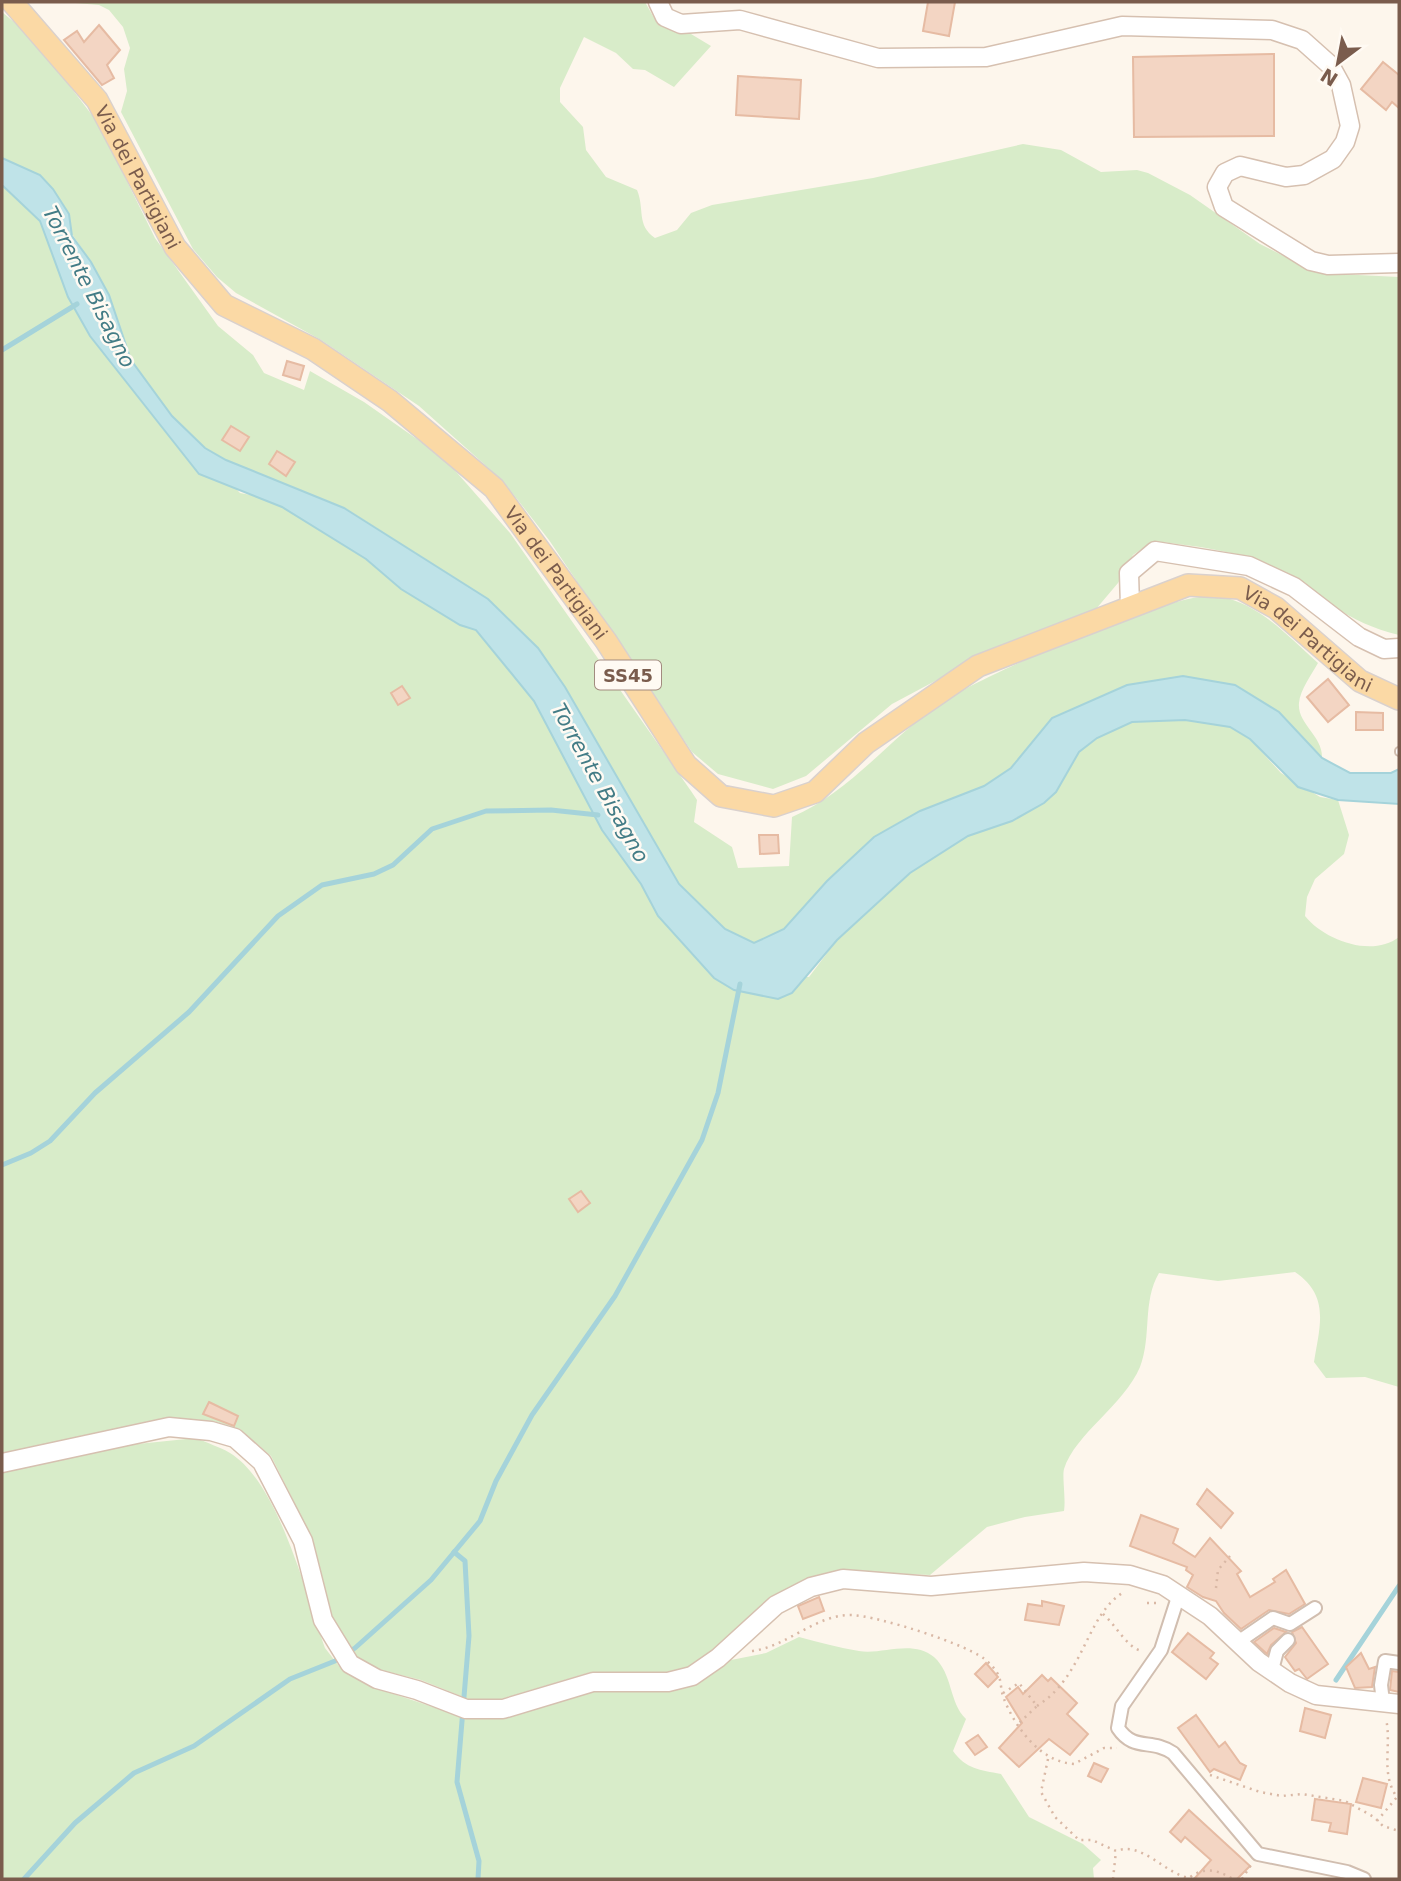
<svg xmlns="http://www.w3.org/2000/svg" width="1401" height="1881" font-family="'DejaVu Sans',sans-serif">
<style>
.green{fill:#d8ecc9}
.water{fill:#bfe3e8;stroke:#a5d3da;stroke-width:2}
.lines{fill:none;stroke-linecap:round;stroke-linejoin:round}
.stream{stroke:#a5d3da;stroke-width:5}
.building{fill:#f3d5c3;stroke:#e6bba3;stroke-width:2}
.lane-casing{stroke:#d1beb0;stroke-width:10}
.street-casing{stroke:#d1beb0;stroke-width:16}
.secondary-casing{stroke:#d6c0b0;stroke-width:21}
.primary-casing{stroke:#dad1cd;stroke-width:24}
.path{stroke:#d9b8a5;stroke-width:2.5;stroke-dasharray:2 5;stroke-linecap:butt}
.lane{stroke:#fff;stroke-width:6}
.street{stroke:#fff;stroke-width:12}
.secondary{stroke:#fff;stroke-width:18}
.primary{stroke:#fbd9a5;stroke-width:21}
.labels{text-anchor:middle;dominant-baseline:central;stroke-width:5;stroke-linejoin:round;paint-order:stroke}
.shield{fill:#fffaf3;stroke:#a28b7f;stroke-width:2}
.shield-label{font-size:18px;font-weight:bold;fill:#7a5c4d}
.street-label{font-size:19px;fill:#7a5c4d;stroke:#fffaf3}
.water-label{font-size:21px;font-style:italic;fill:#437c86;stroke:#fffaf3}
</style>
<rect width="100%" height="100%" fill="#fdf6ec"/>
<g class="green">
<path d="M64,2h581l13,23 33,9 20,12 -37,41 -29,-17 -12,-1 -17,-16 -32,-16 -24,51v14l23,25 3,23 20,27 31,13c8,19 -1,35 18,48l22,-8 14,-17 21,-8 161,-27 150,-34 38,6 40,22 36,-2 11,3 42,22 70,49 57,29 82,4v358c-52,-12 -79,-41 -124,-66 -36,-19 -82,-23 -122,-28l-20,14 -15,28 -22,26 -129,55 -75,40 -86,72 -33,13 -55,-15 -26,-22 -143,-212 -46,-59 -84,-75 -98,-66 -85,-47 -19,-16 -24,-28 -72,-137 6,-21 -3,-22 6,-21 -7,-21 -14,-17 -10,-5z"/>
<path d="M2,12l31,26 65,85 57,115 63,88 35,29 11,18 40,17 6,-19 54,31 80,56 66,75 181,258 6,9 -3,22 38,25 6,21 51,-2 3,-49c59,-25 98,-80 151,-115 38,-26 235,-113 275,-106 42,8 69,39 100,67 -6,11 -18,27 -19,40 -2,21 24,33 23,55l-43,-46 -227,6 -41,50 -27,18 -64,25 -93,70 -43,48 -30,14 -29,-14 -46,-45 -114,-197 -27,-39 -50,-49 -143,-91 -119,-48 -21,-12 -33,-32 -41,-56 -22,-65 -18,-33 -21,-31 -1,-17 -61,-54 -6,-2z"/>
<path d="M2,185l38,36 28,76 22,39 150,157 22,4 20,10 84,52 35,30 59,36 16,5 58,71 68,129 39,54 17,32 56,62 95,-1 28,-37 73,-67 58,-37 44,-15 44,-29 23,-40 18,-14 35,-16 53,-2 45,7 20,12 31,34 39,24 18,3 11,35 -5,19 -29,25 -8,18 -2,19c19,24 67,42 94,21v450l-34,-10 -39,1 -12,-16c6,-37 16,-66 -19,-90l-77,9 -59,-8c-17,29 -7,63 -19,94 -16,38 -65,67 -76,102 -2,8 2,30 0,42l-39,6 -38,10 -57,48 -88,-4 -93,47 -45,41 -15,8 -22,5h-76l-90,27h-33l-47,-19 -40,-10 -24,-13 -25,-40 -20,-79 -41,-82 -31,-27 -27,-8 -45,-4 -166,36z"/>
<path d="M196,1438c11,5 24,9 34,15 49,30 76,142 95,195l14,18 28,19 93,31 132,-27 103,-3 31,-25 40,-8 33,-16c20,5 40,11 60,14 23,4 53,-12 75,6 19,17 15,46 32,62l-13,32c13,18 27,19 48,23l28,43 54,27 18,16 -8,8 1,11h-1092v-408l116,-25z"/>
</g>
<polygon class="water" points="2,158 40,175 53,189 69,214 72,236 91,262 109,295 131,360 172,416 205,448 226,460 344,508 488,599 538,648 565,687 679,884 725,929 754,943 784,929 827,881 874,837 920,811 984,786 1011,768 1052,718 1127,685 1183,676 1235,685 1279,712 1322,758 1350,773 1391,773 1399,769 1399,804 1338,800 1298,787 1250,739 1230,727 1185,720 1132,722 1097,738 1079,752 1056,792 1044,803 1012,821 968,836 910,873 837,940 792,993 778,999 734,990 714,978 658,916 641,884 602,830 534,701 476,630 460,625 401,589 366,559 282,507 199,474 90,336 68,297 40,221 2,185"/>
<g class="lines">
<g class="stream">
<polyline points="2,350 77,304"/>
<polyline points="2,1165 31,1153 50,1141 95,1093 189,1012 278,916 322,885 374,874 393,865 432,829 486,811 551,810 598,815"/>
<polyline points="454,1552 465,1561 469,1636 457,1782 479,1861 478,1879"/>
<polyline points="1336,1680 1399,1586"/>
<polyline points="24,1879 75,1823 134,1773 194,1746 290,1679 335,1661 355,1648 431,1580 480,1521 496,1481 532,1415 615,1296 702,1140 718,1093 740,984"/>
</g>
</g>
<g class="building">
<polygon points="928,2 955,2 949,36 923,31"/>
<polygon points="99,25 120,50 107,65 114,78 102,85 64,40 77,31 84,42"/>
<polygon points="1274,54 1274,136 1134,137 1133,57"/>
<polygon points="1383,62 1399,75 1399,108 1392,102 1386,110 1361,89"/>
<polygon points="738,76 801,80 799,119 736,115"/>
<polygon points="287,361 304,366 300,380 283,375"/>
<polygon points="231,426 249,437 240,451 222,440"/>
<polygon points="277,451 295,462 286,476 269,464"/>
<polygon points="1328,679 1349,705 1328,722 1307,697"/>
<polygon points="402,686 410,698 398,705 391,693"/>
<polygon points="1356,712 1383,713 1383,730 1356,730"/>
<polygon points="759,835 778,835 779,853 760,854"/>
<polygon points="581,1191 590,1203 578,1212 569,1199"/>
<polygon points="209,1402 238,1416 234,1426 203,1414"/>
<polygon points="1207,1489 1233,1513 1221,1528 1197,1504"/>
<polygon points="1141,1515 1178,1529 1173,1543 1195,1557 1210,1538 1241,1571 1237,1574 1250,1597 1275,1582 1273,1579 1286,1570 1305,1604 1289,1614 1269,1610 1241,1629 1224,1613 1216,1601 1203,1597 1187,1587 1193,1575 1186,1570 1187,1567 1130,1546"/>
<polygon points="819,1597 824,1611 803,1619 798,1606"/>
<polygon points="1042,1601 1064,1606 1059,1625 1025,1620 1028,1604 1042,1606"/>
<polygon points="1302,1627 1328,1664 1307,1679 1299,1669 1295,1671 1285,1657 1296,1643 1292,1632"/>
<polygon points="1274,1628 1286,1632 1271,1645 1267,1654 1254,1642"/>
<polygon points="1188,1633 1214,1653 1210,1658 1218,1664 1206,1679 1172,1652"/>
<polygon points="1361,1653 1369,1669 1375,1667 1372,1687 1355,1688 1346,1667"/>
<polygon points="986,1663 998,1677 988,1687 975,1674"/>
<polygon points="1392,1671 1399,1672 1399,1692 1390,1690"/>
<polygon points="1042,1675 1048,1681 1051,1678 1077,1703 1067,1714 1088,1734 1070,1755 1049,1739 1019,1767 999,1748 1022,1723 1006,1697 1018,1687 1023,1694"/>
<polygon points="1305,1708 1331,1715 1325,1738 1300,1731"/>
<polygon points="1196,1715 1219,1747 1225,1742 1240,1763 1246,1766 1240,1780 1214,1769 1210,1772 1178,1728"/>
<polygon points="978,1735 987,1747 975,1755 966,1743"/>
<polygon points="1094,1763 1108,1769 1101,1782 1088,1776"/>
<polygon points="1363,1778 1387,1784 1381,1808 1356,1802"/>
<polygon points="1315,1799 1351,1804 1347,1834 1329,1831 1331,1823 1312,1820"/>
<polygon points="1189,1810 1250,1866 1237,1879 1194,1879 1211,1860 1185,1837 1181,1842 1170,1832"/>
</g>
<g class="lines">
<g class="lane-casing">
<polyline id="lane" points="1399,751 1399,752"/>
</g>
<g class="street-casing">
<g id="street">
<path d="M1179,1594l-18,56 -39,56 -4,22c16,24 33,10 55,25l85,101 89,18 17,7"/>
<polyline points="1238,1642 1273,1618 1290,1624 1315,1608"/>
<polyline points="1272,1670 1277,1651 1288,1640"/>
<polyline points="1383,1702 1381,1685 1385,1661 1399,1663"/>
</g>
</g>
<g class="secondary-casing">
<g id="secondary">
<polyline points="658,2 665,17 681,24 740,20 878,58 986,57 1122,26 1272,30 1302,40 1330,65 1341,85 1350,126 1345,142 1333,159 1304,175 1286,177 1240,166 1225,173 1217,187 1224,207 1311,261 1328,265 1399,263"/>
<polyline points="1130,607 1129,573 1155,551 1249,566 1294,587 1359,637 1384,649 1399,648"/>
<polyline points="2,1463 169,1427 211,1431 235,1438 262,1462 303,1541 323,1620 350,1664 377,1679 417,1690 466,1709 503,1709 593,1682 668,1682 692,1676 718,1658 776,1605 811,1587 843,1579 931,1586 1084,1572 1130,1575 1163,1585 1210,1616 1259,1662 1290,1683 1316,1695 1399,1704"/>
</g>
</g>
<g class="primary-casing">
<g id="primary">
<path id="s1" d="M12,2l85,98 78,147 49,58 89,44 77,52 104,87 112,153 80,124 35,31 53,10 41,-14 51,-49 112,-77 210,-81 52,3 36,20 84,73 39,18"/>
</g>
</g>
<g class="path">
<polyline points="1216,1588 1218,1570 1230,1556"/>
<polyline points="1147,1603 1157,1603"/>
<path d="M1103,1614c13,11 24,34 39,37"/>
<path d="M752,1651c35,-4 64,-37 100,-36 25,1 120,30 136,47 17,16 10,21 16,37 12,30 37,63 70,65l30,-16h13"/>
<polyline points="1003,1693 1019,1683 1037,1706 1017,1725"/>
<path d="M1037,1706c48,-30 49,-92 87,-114"/>
<path d="M1048,1759l-7,33 14,25 24,23h13l24,11c26,-10 48,22 73,27 15,-12 29,-8 44,1"/>
<polyline points="1210,1775 1260,1792 1282,1796 1302,1794 1345,1801 1374,1817 1383,1826 1399,1831"/>
<path d="M1377,1821l20,-24c-17,-23 -5,-52 -11,-78"/>
<polyline points="1113,1879 1116,1851"/>
<polyline points="1242,1879 1251,1865"/>
</g>
<use href="#lane" class="lane"/>
<use href="#street" class="street"/>
<use href="#secondary" class="secondary"/>
<use href="#primary" class="primary"/>
</g>
<g class="labels">
<rect class="shield" x="595" y="660.5" width="66" height="29" rx="5"/>
<g class="shield-label">
<text x="628" y="675">SS45</text>
</g>
<g class="street-label">
<text stroke="none"><textPath href="#s1" startOffset="217">Via dei Partigiani</textPath></text>
<text stroke="none"><textPath href="#s1" startOffset="805">Via dei Partigiani</textPath></text>
<text stroke="none"><textPath href="#s1" startOffset="1750">Via dei Partigiani</textPath></text>
</g>
<g class="water-label">
<text transform="translate(89 287) rotate(63)">Torrente Bisagno</text>
<text transform="translate(600 783) rotate(61)">Torrente Bisagno</text>
</g>
</g>
<rect width="1401" height="1881" fill="none" stroke="#7a5c4d" stroke-width="7"/>
<g transform="translate(1338 63) rotate(212)" stroke="#fffaf3" stroke-width="5" paint-order="stroke">
<path d="M0-5L12 26L0 18L-12 26Z" fill="#7a5c4d"/>
<text y="-10" font-size="19" font-weight="bold" text-anchor="middle" fill="#7a5c4d">N</text>
</g>
</svg>
